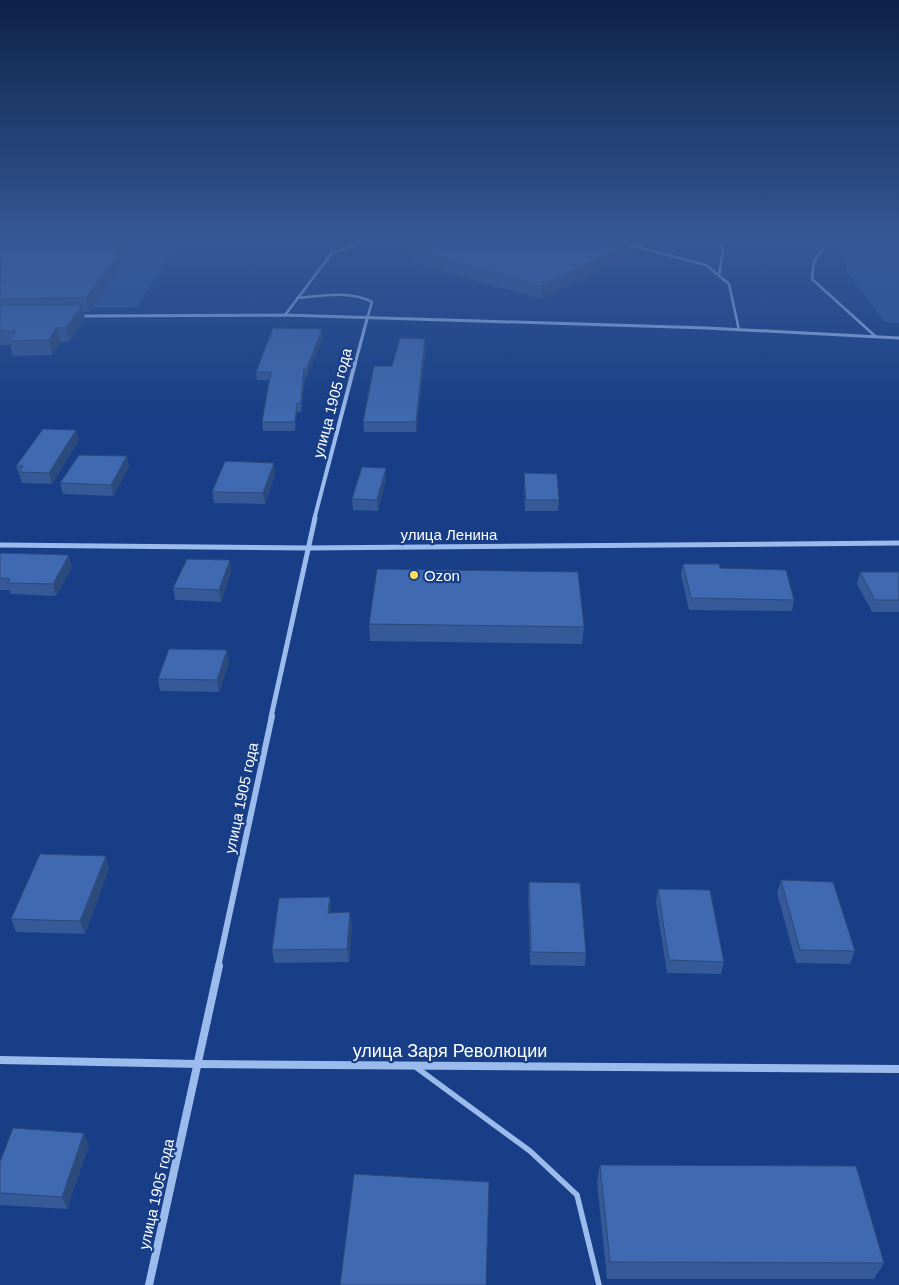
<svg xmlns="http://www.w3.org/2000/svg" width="899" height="1285" font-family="Helvetica,sans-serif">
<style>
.green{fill:#2957a5}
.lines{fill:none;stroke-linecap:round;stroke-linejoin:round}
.lane-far1{stroke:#9cbbed;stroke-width:2.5}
.lane{stroke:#9cbbed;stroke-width:5.5}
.street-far4{stroke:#9cbbed;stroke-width:3}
.street-far3{stroke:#9cbbed;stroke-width:4}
.street-far2{stroke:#9cbbed;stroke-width:5}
.street-far1{stroke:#9cbbed;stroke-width:6}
.street{stroke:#9cbbed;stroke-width:8}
.wall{fill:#365a97}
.shaded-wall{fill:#2c4a7b}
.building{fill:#3f69b0;stroke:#2c4a7b}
.poi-dot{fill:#ffdc59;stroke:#173e86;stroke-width:2}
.labels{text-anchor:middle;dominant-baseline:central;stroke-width:4.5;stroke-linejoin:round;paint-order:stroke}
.street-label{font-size:15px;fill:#fff;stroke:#173e86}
.poi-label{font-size:15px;fill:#fff;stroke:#173e86;text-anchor:start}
.near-street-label{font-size:18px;fill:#fff;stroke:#173e86}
</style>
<rect width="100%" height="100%" fill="#173e86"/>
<g class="green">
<polygon points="0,242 179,242 137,307 0,309"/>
<polygon points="847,242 899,242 899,323 885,322 846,271"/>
</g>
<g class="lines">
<g class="lane-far1">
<polyline points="618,242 706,265 729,284 739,330"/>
<polyline points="829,242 814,261 812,279 875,336"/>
<polyline points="719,276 723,249 720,242"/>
<path d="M297,298c24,-2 53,-8 75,4l-5,17"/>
<polyline points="285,315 332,253 363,242"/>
</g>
<polyline class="lane" points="417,1068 530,1151 577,1195 599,1285"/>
<g class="street-far4">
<polyline points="77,316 285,315 707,328 899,338"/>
<polyline points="355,364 367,319"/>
</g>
<polyline class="street-far3" points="314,520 355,363"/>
<g class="street-far2">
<polyline points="0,545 307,548 899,543"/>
<polyline points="271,717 315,518"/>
</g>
<polyline class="street-far1" points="218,967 272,716"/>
<g class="street">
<polyline points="0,1060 198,1064 899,1069"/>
<polyline points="149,1285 219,966"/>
</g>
</g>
<g class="wall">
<polygon points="0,244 125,244 128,256 89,312 83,312 85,319 69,342 60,342 52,355 13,356 10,345 0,345"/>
<polygon points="628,245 627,257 541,299 411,262 411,250"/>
<polygon points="323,337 307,377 305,377 301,412 297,412 295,431 263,431 262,422 269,380 257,380 256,372"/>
<polygon points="425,339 426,347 416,432 364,432 363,422"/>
<polygon points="79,440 52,484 22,483 16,466"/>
<polygon points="127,456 129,467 113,496 63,494 60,483"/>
<polygon points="274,463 275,474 265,504 214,503 212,492"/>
<polygon points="524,473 559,500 558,511 525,511 524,484"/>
<polygon points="386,479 378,511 353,510 352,499"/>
<polygon points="0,553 72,567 56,596 11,594 9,590 0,590"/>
<polygon points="230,560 231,572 221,602 175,600 173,588"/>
<polygon points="683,564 720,568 794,600 792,611 689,610 681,575"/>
<polygon points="860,572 899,572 899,612 872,612 857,584"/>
<polygon points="369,624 584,627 582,644 370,641"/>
<polygon points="229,662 219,692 160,691 158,679"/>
<polygon points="109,869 85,934 16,932 11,919"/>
<polygon points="781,880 855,951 850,964 796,963 777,893"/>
<polygon points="529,882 586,953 585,966 530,965 528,895"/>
<polygon points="658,889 724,962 721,974 667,973 656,902"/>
<polygon points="330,897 331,913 352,925 349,962 274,963 272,950"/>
<polygon points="89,1145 67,1209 0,1205 0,1162"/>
<polygon points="600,1165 884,1263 874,1279 607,1279 597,1182"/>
</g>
<g class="shaded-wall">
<polygon points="125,244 128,256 89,312 86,298"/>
<polygon points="628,245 627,257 541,299 541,286"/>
<polygon points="82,305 85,319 69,342 66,328"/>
<polygon points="56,328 60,342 52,355 49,340"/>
<polygon points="322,329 323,337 307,377 307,368"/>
<polygon points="425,339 426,347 416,432 416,422"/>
<polygon points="304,368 305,377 301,412 301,403"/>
<polygon points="297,403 297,412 295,431 295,422"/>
<polygon points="76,430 79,440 52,484 49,473"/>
<polygon points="127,456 129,467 113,496 111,485"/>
<polygon points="274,463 275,474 265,504 263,493"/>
<polygon points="386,468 386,479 378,511 377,500"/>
<polygon points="69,555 72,567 56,596 53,584"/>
<polygon points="230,560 231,572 221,602 219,590"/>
<polygon points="227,650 229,662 219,692 217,680"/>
<polygon points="106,856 109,869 85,934 80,921"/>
<polygon points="330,897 331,910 330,925 328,913"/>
<polygon points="350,912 352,925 349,962 347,949"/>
<polygon points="84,1133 89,1145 67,1209 62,1197"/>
</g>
<g class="building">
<polygon points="433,242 616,242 628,245 541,286 411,250"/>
<polygon points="0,244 125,244 86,298 0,299"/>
<polygon points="0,305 82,305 66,328 56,328 49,340 9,341 16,331 0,331"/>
<polygon points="273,328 322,329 307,368 304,368 301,403 297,403 295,422 262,422 271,372 256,372"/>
<polygon points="400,338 425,339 416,422 363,422 374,366 392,366"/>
<polygon points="43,429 76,430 49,473 19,472 23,466 16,466"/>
<polygon points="79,455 127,456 111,485 60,483"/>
<polygon points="225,461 274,463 263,493 212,492"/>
<polygon points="362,467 386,468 377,500 352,499"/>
<polygon points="524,473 557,474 559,500 526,500"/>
<polygon points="0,553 69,555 53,584 7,583 10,579 0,578"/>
<polygon points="187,559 230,560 219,590 173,588"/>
<polygon points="683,564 719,564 720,568 786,570 794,600 691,598"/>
<polygon points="377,569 578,572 584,627 369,624"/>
<polygon points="860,572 899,572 899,600 875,600"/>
<polygon points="169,649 227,650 217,680 158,679"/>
<polygon points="40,854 106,856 80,921 11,919"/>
<polygon points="781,880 833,882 855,951 800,950"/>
<polygon points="529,882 580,883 586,953 531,952"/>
<polygon points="658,889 710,890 724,962 669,960"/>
<polygon points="330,897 328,913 350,912 347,949 272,950 279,898"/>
<polygon points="13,1128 84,1133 62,1197 0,1193 0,1162"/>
<polygon points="600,1165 856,1166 884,1263 610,1262"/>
<polygon points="354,1174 489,1182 486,1285 340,1285"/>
</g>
<linearGradient id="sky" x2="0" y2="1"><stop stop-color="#0d224a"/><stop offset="0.57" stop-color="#365895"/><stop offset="1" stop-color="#365895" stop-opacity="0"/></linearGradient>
<rect width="899" height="421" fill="url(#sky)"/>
<circle class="poi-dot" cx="414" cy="575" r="5"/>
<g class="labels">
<g class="street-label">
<text transform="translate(332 403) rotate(-75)">улица 1905 года</text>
<text x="449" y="534">улица Ленина</text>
<text transform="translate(241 798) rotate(-78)">улица 1905 года</text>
<text transform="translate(156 1194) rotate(-77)">улица 1905 года</text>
</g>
<g class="poi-label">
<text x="424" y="575">Ozon</text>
</g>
<g class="near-street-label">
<text x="450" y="1051">улица Заря Революции</text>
</g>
</g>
</svg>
